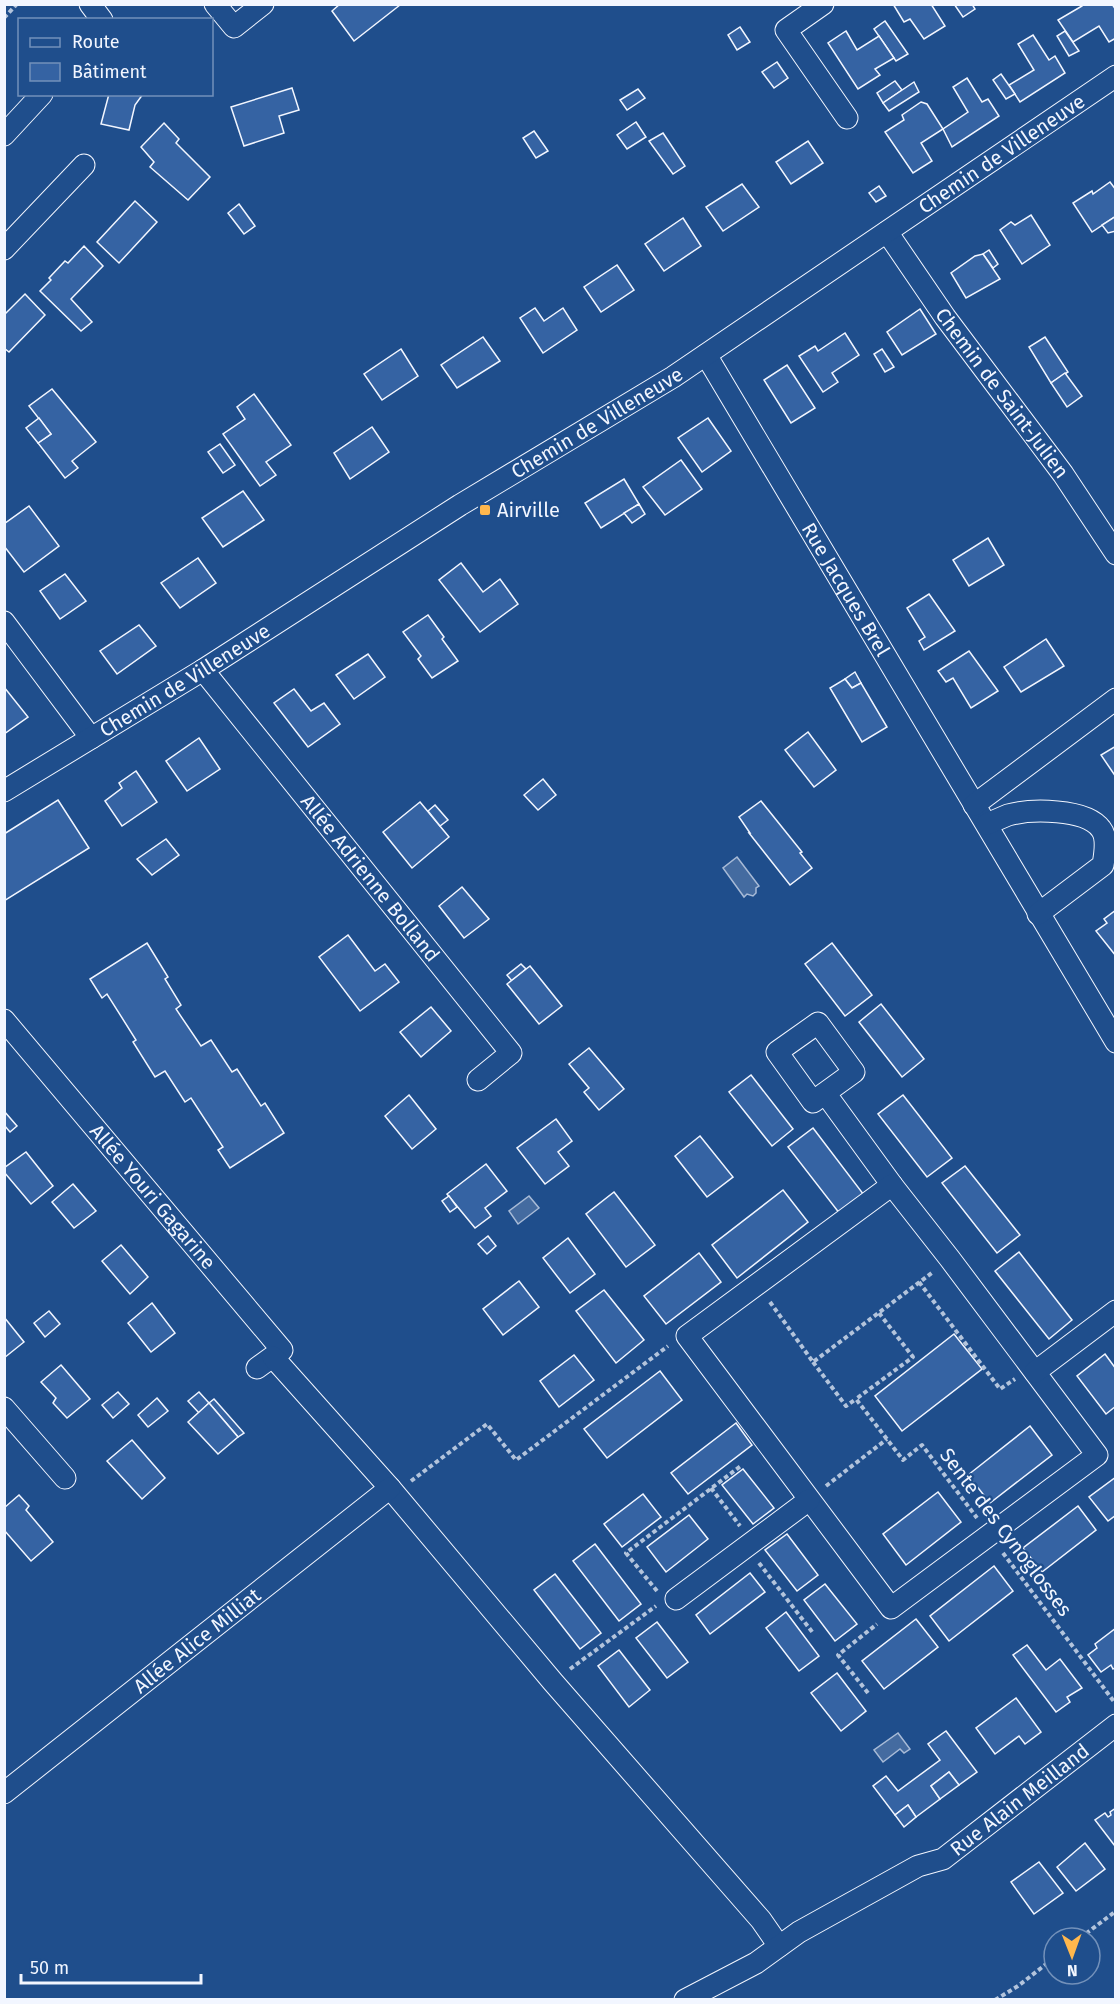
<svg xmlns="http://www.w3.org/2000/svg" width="1120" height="2004" font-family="'Fira Sans',sans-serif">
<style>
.water{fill:#446ba0;stroke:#a8bbd7;stroke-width:1.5}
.building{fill:#3563a3;stroke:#f2f6ff;stroke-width:1.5}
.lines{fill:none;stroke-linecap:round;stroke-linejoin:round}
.street-casing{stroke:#f2f6ff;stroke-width:23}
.path{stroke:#b3c4dc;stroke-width:4;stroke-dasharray:4.5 3;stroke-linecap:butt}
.street{stroke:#1f4e8c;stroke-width:21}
.poi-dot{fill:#ffb74d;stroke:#1f4e8c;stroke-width:2}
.labels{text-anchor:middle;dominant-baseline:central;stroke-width:4.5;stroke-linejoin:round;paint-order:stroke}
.street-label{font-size:20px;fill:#f2f6ff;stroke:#1f4e8c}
.poi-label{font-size:20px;fill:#f2f6ff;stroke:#1f4e8c;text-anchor:start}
</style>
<rect width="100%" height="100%" fill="#1f4e8c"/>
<g class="water">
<polygon points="737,857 759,886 756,888 756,893 753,896 747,894 744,897 723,868"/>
<polygon points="529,1196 539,1208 518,1224 509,1211"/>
<polygon points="898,1733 910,1749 904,1753 900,1749 883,1762 874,1750"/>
</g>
<g class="building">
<polygon points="340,4 400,4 400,5 354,41 332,11"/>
<polygon points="893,4 931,4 945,26 924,39 910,19 904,22"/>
<polygon points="954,4 972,4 975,9 963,17"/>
<polygon points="1082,4 1112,4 1116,10 1116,38 1109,42 1099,26 1073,42 1058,20 1082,6"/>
<polygon points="885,21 908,54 896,61 874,29"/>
<polygon points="740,27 750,42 737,50 728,35"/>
<polygon points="846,31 857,50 879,36 894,58 875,69 880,75 858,89 828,43"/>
<polygon points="1065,31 1079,51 1069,56 1057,36"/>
<polygon points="1033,35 1049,60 1055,56 1065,73 1020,102 1009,85 1034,70 1018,44"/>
<polygon points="777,62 788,78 774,88 762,72"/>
<polygon points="1001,74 1015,94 1006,99 993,80"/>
<polygon points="967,78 982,102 988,99 999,116 952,147 943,129 968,112 953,87"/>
<polygon points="895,81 902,90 883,103 877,93"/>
<polygon points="914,82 919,92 889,111 883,103"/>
<polygon points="292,88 299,110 279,116 284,133 244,146 231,107"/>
<polygon points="638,89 645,98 627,110 620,100"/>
<polygon points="109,94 143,94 135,105 129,130 101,124"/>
<polygon points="921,102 927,104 943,129 921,143 932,161 913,173 885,132 904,120 902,115"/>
<polygon points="636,122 646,137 627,149 617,135"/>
<polygon points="164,123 179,139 176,143 210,177 188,200 150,167 154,162 141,147"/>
<polygon points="534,131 548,151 536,158 523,138"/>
<polygon points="663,133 685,166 673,174 649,141"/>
<polygon points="808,141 823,163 791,184 776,162"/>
<polygon points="1110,182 1116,190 1116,216 1092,232 1073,203 1092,191 1093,194"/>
<polygon points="742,184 759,207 723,231 706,207"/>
<polygon points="879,186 886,196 876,202 869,193"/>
<polygon points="135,201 157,222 119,263 97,242"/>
<polygon points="239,204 255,226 244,234 228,213"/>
<polygon points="1031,215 1050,245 1022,264 1000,230 1011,222 1015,225"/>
<polygon points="1116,216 1116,231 1108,233 1102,225"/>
<polygon points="683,218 701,246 664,271 645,244"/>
<polygon points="84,246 103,266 71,299 92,322 81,331 40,291 51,280 49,278 65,261 68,263"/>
<polygon points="989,250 998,264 993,268 983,254"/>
<polygon points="983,254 1000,279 966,298 951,273 975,256"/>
<polygon points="617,265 634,290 601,312 584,287"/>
<polygon points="25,294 45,315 9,352 4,348 4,315"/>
<polygon points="535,308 544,321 563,308 577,330 543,353 520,318"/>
<polygon points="920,309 936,334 902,355 887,332"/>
<polygon points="845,333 859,355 832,373 838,382 823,392 799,356 815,346 818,351"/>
<polygon points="483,337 500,361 457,388 441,365"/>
<polygon points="1045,337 1068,372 1051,383 1029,347"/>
<polygon points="401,349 418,376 382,400 364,374"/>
<polygon points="882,349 894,367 885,372 874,354"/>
<polygon points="787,365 815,408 791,423 764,380"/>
<polygon points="1065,373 1082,396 1067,407 1051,383"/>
<polygon points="52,389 96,442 72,461 78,468 65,478 38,443 51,434 29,406"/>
<polygon points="254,394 291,445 266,462 276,475 260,486 223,434 245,419 237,407"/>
<polygon points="39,418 51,434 38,443 26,428"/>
<polygon points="708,418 731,451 702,472 678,438"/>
<polygon points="372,427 389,452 350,479 334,453"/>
<polygon points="220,444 235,465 223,473 208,452"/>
<polygon points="681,460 702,489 665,515 643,487"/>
<polygon points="624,479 639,504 601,528 585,503"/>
<polygon points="243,491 264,520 223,547 202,518"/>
<polygon points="639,504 645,514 632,523 624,513"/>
<polygon points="29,506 59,546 24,572 4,546 4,524"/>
<polygon points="988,538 1004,565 969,586 953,560"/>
<polygon points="198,558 216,583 180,608 161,583"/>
<polygon points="461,563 483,592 500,579 518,604 480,632 439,580"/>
<polygon points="65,574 86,601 60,619 40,591"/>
<polygon points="929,594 955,631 924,650 919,641 925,637 907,608"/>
<polygon points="428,615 444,637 442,639 458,661 432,678 418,659 421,656 403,632"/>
<polygon points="139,625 156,646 117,674 100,651"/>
<polygon points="1046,639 1064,666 1021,692 1004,667"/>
<polygon points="969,651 998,691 971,708 953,678 946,682 938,671"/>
<polygon points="368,654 385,677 354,699 336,675"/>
<polygon points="855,672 861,683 852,688 845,679"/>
<polygon points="845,679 852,688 861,683 887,727 862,742 830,688"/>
<polygon points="4,687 28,717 4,734"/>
<polygon points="294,689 311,711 324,703 340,724 308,747 274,703"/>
<polygon points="808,732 836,770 814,787 785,750"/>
<polygon points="199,738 220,769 187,791 166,761"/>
<polygon points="1116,746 1116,777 1101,755"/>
<polygon points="136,771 157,802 122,826 105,801 122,788 119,783"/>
<polygon points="543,779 556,795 538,810 524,795"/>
<polygon points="58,800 89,848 4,901 4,834"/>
<polygon points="761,801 802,852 800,853 812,868 790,885 749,833 750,833 739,817"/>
<polygon points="420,802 449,837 412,868 383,832"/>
<polygon points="435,805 448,820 440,826 428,811"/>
<polygon points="166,839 179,855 152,875 137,859"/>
<polygon points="462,887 489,919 464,938 439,906"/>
<polygon points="1116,910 1116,956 1096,931 1107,923 1104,919"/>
<polygon points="348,935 375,971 385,964 399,982 360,1011 319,957"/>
<polygon points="147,943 168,977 165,979 181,1005 176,1009 201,1046 211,1040 232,1072 237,1069 261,1106 265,1103 284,1133 230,1168 218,1150 223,1147 191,1098 185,1102 165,1071 155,1077 133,1042 136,1040 107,994 102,998 90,979"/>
<polygon points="832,943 872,995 845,1016 805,964"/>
<polygon points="521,964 526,969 512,981 507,975"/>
<polygon points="530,966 562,1006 539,1024 507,984"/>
<polygon points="881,1004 924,1059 902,1077 859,1022"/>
<polygon points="431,1007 451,1031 421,1057 400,1032"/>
<polygon points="589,1048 624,1089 599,1110 584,1092 589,1088 569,1064"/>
<polygon points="751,1075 793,1129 772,1146 729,1092"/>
<polygon points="409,1095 436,1129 412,1149 385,1116"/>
<polygon points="903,1095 952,1158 927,1177 878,1114"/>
<polygon points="4,1111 17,1126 10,1132 4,1125"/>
<polygon points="556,1119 572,1141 558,1152 569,1166 545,1184 517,1148"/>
<polygon points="813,1128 864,1195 840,1214 788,1147"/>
<polygon points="700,1136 733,1177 707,1197 675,1156"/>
<polygon points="26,1152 53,1186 31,1204 4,1172 4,1168"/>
<polygon points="486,1164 507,1191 485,1208 491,1216 475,1228 447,1194"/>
<polygon points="965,1166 1020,1235 997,1253 942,1183"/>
<polygon points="73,1184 96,1211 74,1228 52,1202"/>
<polygon points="783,1190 808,1222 737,1278 712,1245"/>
<polygon points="614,1192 655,1245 626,1267 586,1214"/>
<polygon points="449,1196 457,1207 450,1212 442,1201"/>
<polygon points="488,1236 496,1246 487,1254 478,1244"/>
<polygon points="568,1238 595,1274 570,1293 543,1258"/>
<polygon points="121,1245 148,1277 130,1294 102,1261"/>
<polygon points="1019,1252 1072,1320 1049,1339 995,1271"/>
<polygon points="699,1253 721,1282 666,1324 644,1296"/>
<polygon points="519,1281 539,1307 503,1335 483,1309"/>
<polygon points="604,1290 644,1340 616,1363 576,1311"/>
<polygon points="152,1303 175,1333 151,1352 128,1323"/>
<polygon points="49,1311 60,1324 45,1337 34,1323"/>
<polygon points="4,1317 24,1342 4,1358"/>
<polygon points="954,1334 982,1369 902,1431 875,1396"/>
<polygon points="1105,1354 1116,1369 1116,1406 1106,1414 1077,1376"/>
<polygon points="574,1355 594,1380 559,1407 540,1381"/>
<polygon points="61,1365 90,1399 67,1418 53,1403 56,1398 41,1382"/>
<polygon points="660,1371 682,1400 607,1458 584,1429"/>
<polygon points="118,1392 129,1404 113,1418 102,1405"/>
<polygon points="199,1392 209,1403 199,1413 188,1401"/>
<polygon points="157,1398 168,1411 148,1427 138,1415"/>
<polygon points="214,1399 244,1433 238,1437 209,1403"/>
<polygon points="209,1403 238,1437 218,1454 188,1422"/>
<polygon points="736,1423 752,1445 688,1494 671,1473"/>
<polygon points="1030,1426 1052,1455 990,1503 968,1475"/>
<polygon points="132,1440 165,1478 142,1499 107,1461"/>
<polygon points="743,1469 774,1508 753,1524 722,1485"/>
<polygon points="1116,1477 1116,1515 1108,1521 1089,1497"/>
<polygon points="938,1492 961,1522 906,1565 883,1534"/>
<polygon points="643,1494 661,1517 622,1547 604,1524"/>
<polygon points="19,1495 29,1506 26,1510 53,1542 31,1561 4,1530 4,1508"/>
<polygon points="1078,1506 1096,1530 1042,1572 1023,1548"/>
<polygon points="689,1515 708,1539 666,1572 647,1547"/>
<polygon points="787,1534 818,1575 797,1591 765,1550"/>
<polygon points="595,1544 641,1604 619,1621 573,1561"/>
<polygon points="994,1566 1013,1591 949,1641 930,1616"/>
<polygon points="750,1573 765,1592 710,1634 696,1615"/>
<polygon points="555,1574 601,1633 580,1649 534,1590"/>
<polygon points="825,1584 857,1624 835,1641 804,1600"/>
<polygon points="786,1612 819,1656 799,1671 766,1628"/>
<polygon points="916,1619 938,1647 884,1689 862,1661"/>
<polygon points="657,1622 688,1662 667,1678 636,1638"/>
<polygon points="1116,1628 1116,1667 1113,1669 1111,1665 1101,1672 1088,1655 1097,1648 1095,1644"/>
<polygon points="1027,1645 1046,1670 1060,1659 1082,1688 1067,1697 1070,1702 1056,1712 1013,1655"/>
<polygon points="619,1650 650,1690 629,1707 598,1666"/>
<polygon points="837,1673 866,1711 841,1731 811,1693"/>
<polygon points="1016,1698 1041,1732 1025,1744 1019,1736 995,1754 976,1728"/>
<polygon points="946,1731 977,1772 959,1785 949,1772 931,1786 940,1799 916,1817 908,1805 895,1815 873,1786 886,1776 898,1791 940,1760 928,1744"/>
<polygon points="949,1772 959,1785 940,1799 931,1786"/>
<polygon points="908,1805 916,1817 904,1827 895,1815"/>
<polygon points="1116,1808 1116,1845 1115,1846 1095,1820 1105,1813 1108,1817 1111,1815 1110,1812"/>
<polygon points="1085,1843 1105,1869 1076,1891 1057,1867"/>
<polygon points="1039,1862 1063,1893 1034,1914 1011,1882"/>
</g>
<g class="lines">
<g class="street-casing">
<g id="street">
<polyline points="90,4 102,20"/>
<polyline points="215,4 234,27 263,4"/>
<polyline points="823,4 786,30 847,118"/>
<polyline points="4,135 42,94"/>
<path id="s1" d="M887,232l58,85 118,157 53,80"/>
<polyline points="4,249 84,165"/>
<path id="s2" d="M706,355l410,687"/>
<polyline points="4,622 91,738"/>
<path id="s3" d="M203,670l308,383 -33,27"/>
<path id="s4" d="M4,791l199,-121 257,-165 213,-128 443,-301"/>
<polyline points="974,805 1116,699"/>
<path d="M987,824c7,-3 14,-6 21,-9 22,-6 78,-7 93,14 7,9 4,24 2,36l-65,49"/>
<path id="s5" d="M4,1020l278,330 -25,18"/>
<polyline points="825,1093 813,1102 777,1052 818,1023 854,1072 825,1093 892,1185"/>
<polygon points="892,1185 950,1259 1097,1455 891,1608 687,1336"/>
<polyline points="273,1357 390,1488 553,1682 761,1920 779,1946"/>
<polyline points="1035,1372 1116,1311"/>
<polyline points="4,1408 65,1478"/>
<polyline points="676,1599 809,1500"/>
<path id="s6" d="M4,1793l386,-305"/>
<path id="s7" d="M685,2000l71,-37 43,-31 119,-66 25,-7 173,-134"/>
</g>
</g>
<g class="path">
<polyline points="4,18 17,4"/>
<polyline points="919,1282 1000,1389 1015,1379"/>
<polyline points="770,1302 813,1362 933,1272"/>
<polyline points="879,1313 913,1357 856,1399 903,1460 922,1445 977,1518"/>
<polyline points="813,1362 846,1406 856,1399"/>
<polyline points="411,1481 487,1424 516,1460 668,1346"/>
<polyline points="826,1486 887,1439"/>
<polyline points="711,1488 740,1526"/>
<polyline points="1003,1553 1115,1703"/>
<polyline points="759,1563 813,1633"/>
<polyline points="657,1591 626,1553 742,1465"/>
<polyline points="570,1669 656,1606"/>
<polyline points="868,1693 838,1655 877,1624"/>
<polyline points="1080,1938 1116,1911"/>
<polyline points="995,2000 1018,1986 1054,1958"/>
</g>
<use href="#street" class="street"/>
</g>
<rect class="poi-dot" x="479" y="504" width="12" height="12" rx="3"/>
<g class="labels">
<g class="street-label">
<text stroke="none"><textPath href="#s4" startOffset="1184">Chemin de Villeneuve</textPath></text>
<text stroke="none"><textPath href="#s1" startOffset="198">Chemin de Saint-Julien</textPath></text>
<text stroke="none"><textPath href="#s4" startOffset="698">Chemin de Villeneuve</textPath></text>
<text stroke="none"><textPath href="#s2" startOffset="273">Rue Jacques Brel</textPath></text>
<text stroke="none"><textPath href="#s4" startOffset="212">Chemin de Villeneuve</textPath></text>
<text stroke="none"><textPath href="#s3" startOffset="267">Allée Adrienne Bolland</textPath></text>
<text stroke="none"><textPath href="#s5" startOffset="231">Allée Youri Gagarine</textPath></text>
<text transform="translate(1006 1532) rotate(53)">Sente des Cynoglosses</text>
<text stroke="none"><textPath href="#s6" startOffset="246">Allée Alice Milliat</textPath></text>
<text stroke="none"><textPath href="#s7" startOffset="392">Rue Alain Meilland</textPath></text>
</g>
<g class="poi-label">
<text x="497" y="510">Airville</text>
</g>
</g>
<rect width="1120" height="2004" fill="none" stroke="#f2f6ff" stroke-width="12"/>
<rect x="18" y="18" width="195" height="78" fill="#1f4e8c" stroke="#7391ba" stroke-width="1.5"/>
<rect x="30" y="38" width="30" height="9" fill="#1f4e8c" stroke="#7391ba" stroke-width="1.5"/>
<text x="72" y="48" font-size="18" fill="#f2f6ff">Route</text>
<rect x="30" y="63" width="30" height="18" fill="#3563a3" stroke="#7391ba" stroke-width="1.5"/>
<text x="72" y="78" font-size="18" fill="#f2f6ff">Bâtiment</text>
<g transform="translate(1072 1956) rotate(179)"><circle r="28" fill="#1f4e8c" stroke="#7391ba" stroke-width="1.5"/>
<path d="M0-4.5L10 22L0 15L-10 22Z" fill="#ffb74d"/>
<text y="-9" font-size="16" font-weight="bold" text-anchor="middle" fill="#f2f6ff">N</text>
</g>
<path d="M21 1974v9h180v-9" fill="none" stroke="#f2f6ff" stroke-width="3"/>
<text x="30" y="1974" font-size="18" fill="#f2f6ff" stroke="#1f4e8c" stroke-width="4.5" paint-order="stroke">50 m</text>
</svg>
